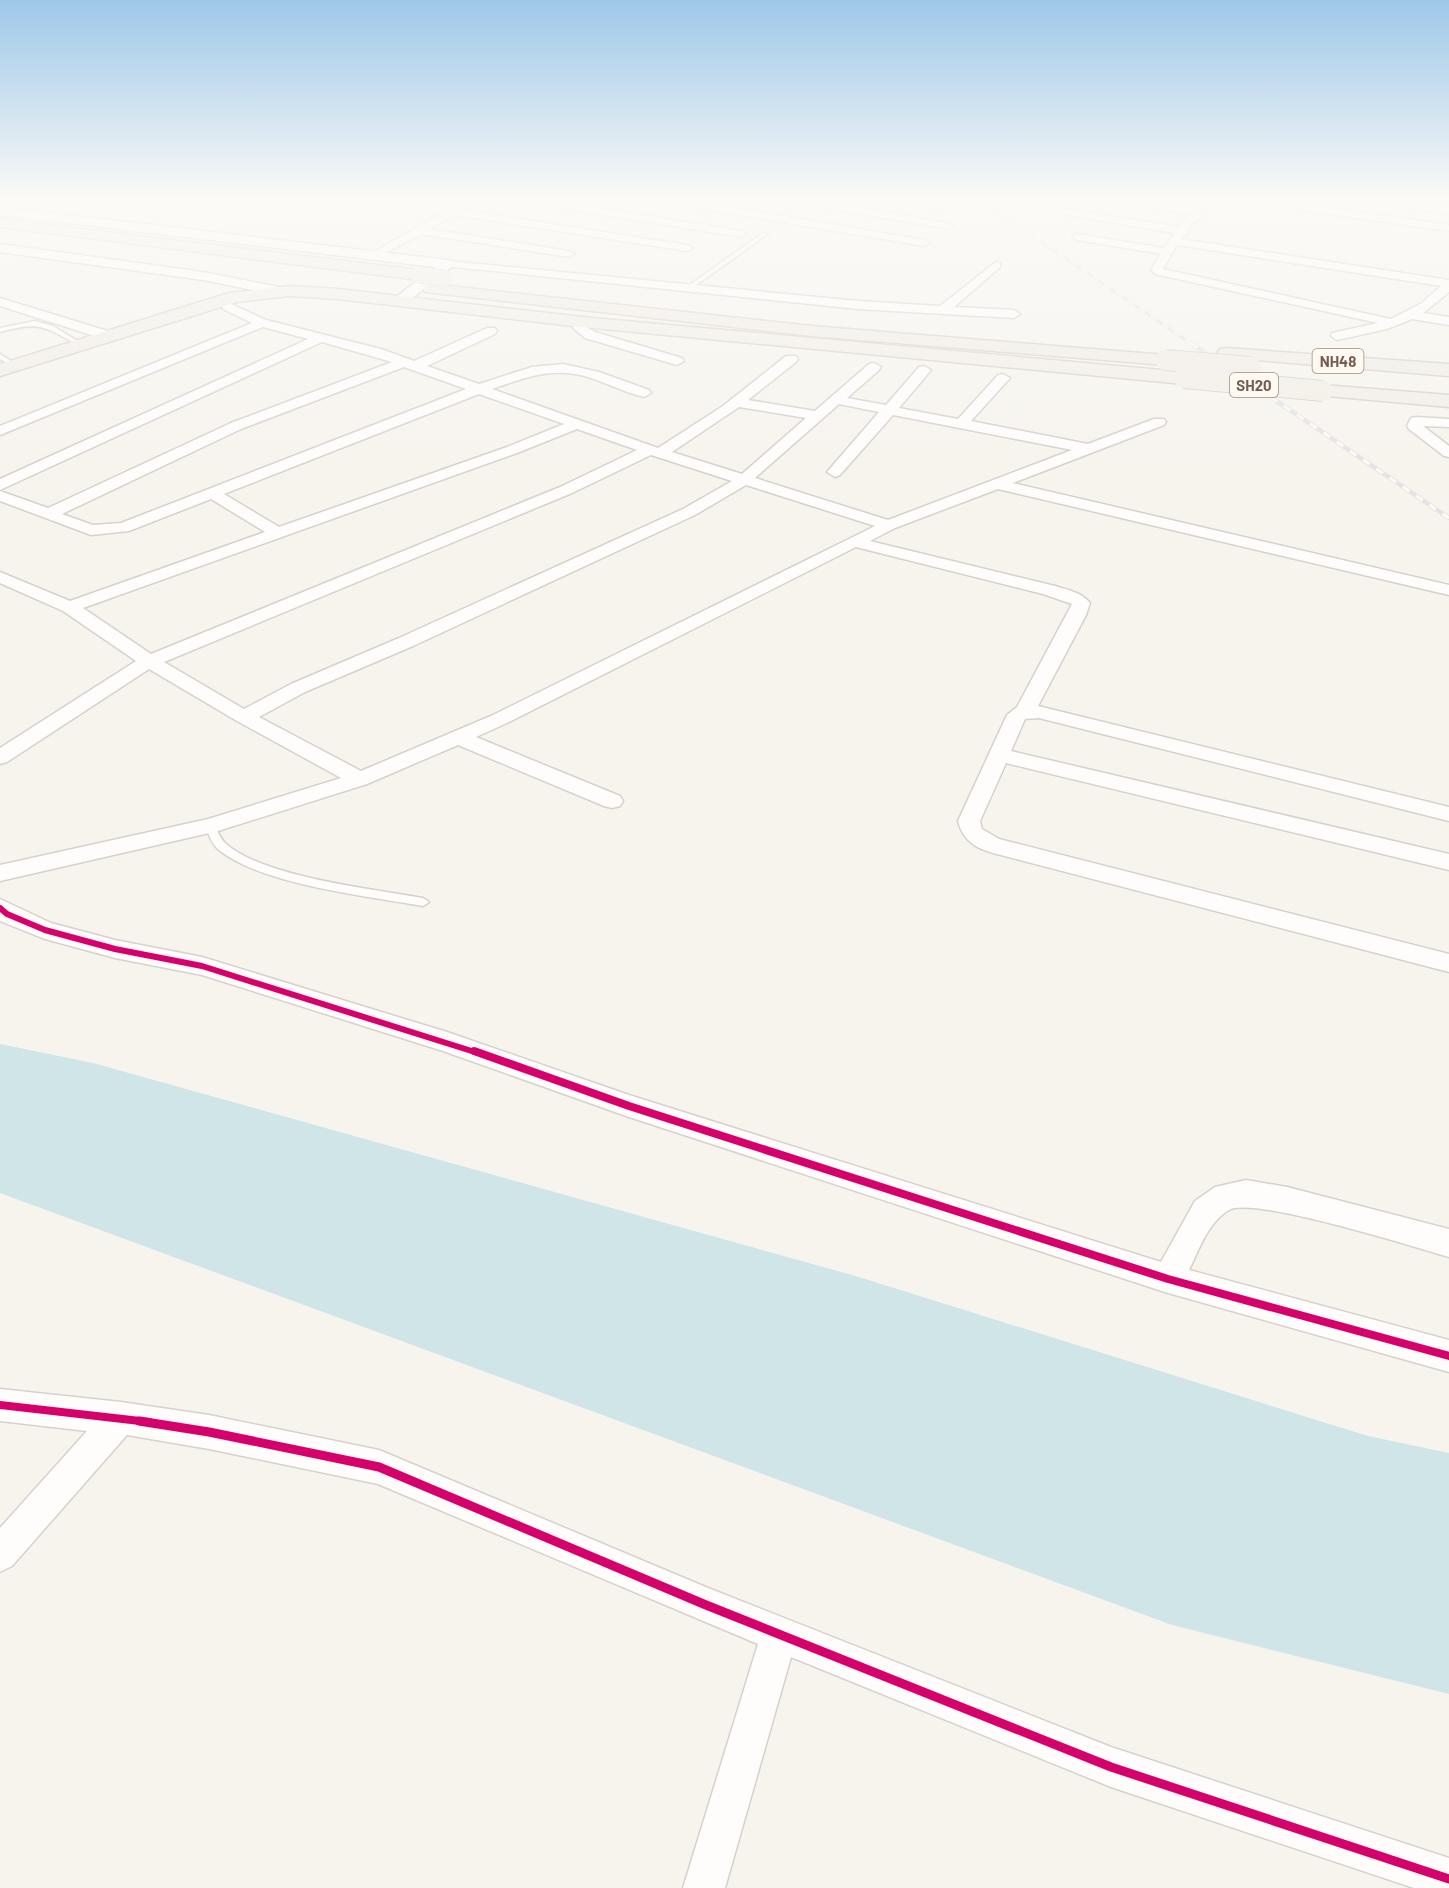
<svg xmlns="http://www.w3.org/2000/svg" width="1449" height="1888" font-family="Barlow,sans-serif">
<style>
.water{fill:#d0e5e7}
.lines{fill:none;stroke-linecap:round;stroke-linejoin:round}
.service-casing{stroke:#d7d1cc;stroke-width:3}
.minor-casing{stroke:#d7d1cc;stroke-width:3}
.tertiary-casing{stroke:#d7d1cc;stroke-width:3}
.primary-casing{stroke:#d8d1cb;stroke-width:3}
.trunk-casing{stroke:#d8d1cb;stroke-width:3}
.service{fill:#fefdfc;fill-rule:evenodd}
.minor{fill:#fefdfc;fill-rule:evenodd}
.tertiary{fill:#fefdfc;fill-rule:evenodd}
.primary{fill:#f2eee7;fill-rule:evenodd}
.trunk{fill:#f1ece6;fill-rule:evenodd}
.rail-far1-casing{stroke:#e5e3e6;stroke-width:3}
.rail-casing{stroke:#e5e3e6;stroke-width:4.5}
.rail-far1{stroke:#fef9f1;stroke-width:2;stroke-dasharray:7;stroke-linecap:butt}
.rail{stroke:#fef9f1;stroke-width:3;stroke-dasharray:8;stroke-linecap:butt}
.primary-bridge-casing{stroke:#d8d1cb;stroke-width:22;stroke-linecap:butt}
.trunk-bridge-far1-casing{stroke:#d8d1cb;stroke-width:17;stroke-linecap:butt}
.trunk-bridge-casing{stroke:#d8d1cb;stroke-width:22;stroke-linecap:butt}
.primary-bridge{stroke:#f2eee7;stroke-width:20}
.trunk-bridge-far1{stroke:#f1ece6;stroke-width:16}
.trunk-bridge{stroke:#f1ece6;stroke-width:20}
.cycleway-far2-casing{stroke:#fef9f1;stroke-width:10}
.cycleway-far1-casing{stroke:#fef9f1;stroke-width:11}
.cycleway-casing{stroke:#fef9f1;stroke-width:13}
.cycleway-far2{stroke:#d6006c;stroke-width:6}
.cycleway-far1{stroke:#d6006c;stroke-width:8}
.cycleway{stroke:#d6006c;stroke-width:9}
.labels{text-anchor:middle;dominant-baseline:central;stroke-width:6;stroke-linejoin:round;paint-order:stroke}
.shield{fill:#fef9f1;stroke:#9e8c80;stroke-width:1.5}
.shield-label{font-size:15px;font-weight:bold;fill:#755d4f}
</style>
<rect width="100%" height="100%" fill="#f7f4ee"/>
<polygon class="water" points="0,1044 93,1063 859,1277 1368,1436 1449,1453 1449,1694 1172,1625 0,1193"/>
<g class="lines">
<g class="service-casing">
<g id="service">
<polygon points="763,233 768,234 692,288 688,288 688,286"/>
<path d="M35,321l18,5 31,19 -5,1c-35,-20 -39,-25 -79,-14v-4z"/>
<polygon points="0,354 17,365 17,367 13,367 0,359"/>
<path d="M210,822l4,1c3,7 6,15 11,20 37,34 148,46 198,55l6,4 -6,4c-57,-10 -160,-21 -204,-56 -8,-6 -10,-16 -14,-24z"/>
</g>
</g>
<g class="minor-casing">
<g id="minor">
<polygon points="15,198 30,198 0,210 0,203"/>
<polygon points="381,198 402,198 451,208 469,198 482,198 463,210 687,245 693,248 687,251 454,215 430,229 569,251 575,254 569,257 421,234 376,258 372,257 372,253 443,213"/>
<polygon points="511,198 537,198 742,231 747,234 742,237 516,201"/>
<polygon points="653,198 678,198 924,240 930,243 924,246 658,201"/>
<polygon points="782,198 806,198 948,223 953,226 948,229 787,201"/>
<path d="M882,198c16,0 49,-1 62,9l-5,3z"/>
<path d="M1101,198h27l65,10 8,-10h10l-9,16 -14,15v4l-7,6 268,41v12l-26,21 26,4v8l-37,-6 -25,10 -50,11 -6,-4 1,-3 46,-10 -223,-49 -4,-4 10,-16 -84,-14 -5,-3 5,-3 87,14 11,-15 -107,-18 -5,-3 5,-3 111,18 10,-13 -83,-13zM1177,245l264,41 -19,17 -31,16 -228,-50z"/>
<polygon points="1232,198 1261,198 1449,225 1449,231 1237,201"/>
<polygon points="1359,198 1386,198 1449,208 1449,214 1364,201"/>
<polygon points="448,261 858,301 940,306 996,262 1000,263 1000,267 954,307 1014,310 1020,314 1014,318 858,309 444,266 444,262"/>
<polygon points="0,298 114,333 115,336 114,339 104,339 0,306"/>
<path d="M227,302l39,18 115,29 33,12 73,-33h8l2,3 -2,3 -68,32 52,18 53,-17 31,-3 36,8 50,18 2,3 -7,4c-18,-4 -35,-13 -53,-19 -36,-12 -65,-1 -99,11l166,59 65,-42 63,-50h10l2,3 -2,3 -48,38 67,11 54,-47 5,-1 7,4 -2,3 -32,28 39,7 33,-38 5,-1 7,4 -32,38 59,11 40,-44 5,-1 7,4 -39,43 117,23 66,-25h10l2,3 -2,3 -151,58 436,102v10l-451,-106 -103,39 -25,13 185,45c13,4 26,6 35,17l-4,12 -48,91 411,101v14l-410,-103 -14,1 -14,32 438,103v16l-443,-107 -26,58 2,8 17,10 450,115v18l-456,-119c-18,-5 -30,-13 -35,-32l49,-106 10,-8 55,-103 -29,-10 -187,-47 -349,176 -31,14 144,59 3,5 -3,5 -8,2 -8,-2 -146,-61 -91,39 -149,47 -218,50v-16l208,-46 133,-41 -104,-57 -88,-52 -142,93 -7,2v-16l136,-87 -73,-50 -63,-28v-11l70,29 195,-69 -54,-33 -82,32 -38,4 -91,-34v-10l48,17 183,-85 161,-61 -70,-20 -322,148v-11l308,-140 -45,-12 -263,108v-9l252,-103 -29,-14v-6zM404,367l62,22 -345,134 -28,2 -31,-11 179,-85zM479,394l85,30 -57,23 -228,80 -55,-33zM839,404l40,8 -52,60 8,5 5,-2 53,-60 179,35 -184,70 -133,-42zM739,407l67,11 -64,56 -70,-22zM577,429l60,21 -77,37 -409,167 -68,-46 434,-155zM651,455l81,26 -49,28 -284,129 -108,46 -47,25 -80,-47 408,-169zM746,485l129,41 -382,189 -132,56 -102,-54 46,-25 108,-46 282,-131z"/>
<polygon points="582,318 588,322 586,327 595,332 682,358 684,361 677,365 585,338 573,328 578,319"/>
<polygon points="1416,417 1449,419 1449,427 1423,426 1449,446 1449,457 1444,456 1409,429 1407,426 1411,418"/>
<path d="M0,899l51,24 64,17 87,17 245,75 182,63 532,167 34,-61 20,-14 31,-7 41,7 162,42v28c-35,-10 -196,-61 -220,-47 -21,12 -30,40 -40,60l260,70v32l-281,-79 -539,-176 -186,-66 -241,-76 -87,-17 -70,-19 -45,-18z"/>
<polygon points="0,1389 121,1402 209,1415 379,1450 708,1588 1111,1747 1449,1858 1449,1888 1414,1888 1111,1787 791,1657 725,1888 683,1888 758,1644 378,1484 209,1449 127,1435 12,1566 0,1572 0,1528 87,1431 0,1421"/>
</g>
</g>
<g class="tertiary-casing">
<g id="tertiary">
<polygon points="0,207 448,260 455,264 405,304 395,304 392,301 395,298 435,267 0,215"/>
<polygon points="0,244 203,272 279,287 286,291 279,295 203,280 0,252"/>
</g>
</g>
<g class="primary-casing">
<g id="primary">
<polygon points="290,286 338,289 582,317 1184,372 1191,374 1193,378 1191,382 1184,384 582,327 338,299 290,296 237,302 0,376 0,364 229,293"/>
<polygon points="1323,385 1449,395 1449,407 1316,395 1314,391 1316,387"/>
</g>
</g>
<g class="trunk-casing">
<g id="trunk">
<polygon points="0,219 419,270 427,275 419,280 0,227"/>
<polygon points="431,284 812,326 1165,355 1171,356 1174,360 1171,364 1165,365 812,336 425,292 423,289 425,286"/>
<polygon points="1226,348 1449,364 1449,376 1220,357 1217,353 1220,349"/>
</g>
</g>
<use href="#service" class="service"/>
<use href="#minor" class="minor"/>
<use href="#tertiary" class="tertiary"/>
<use href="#primary" class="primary"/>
<use href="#trunk" class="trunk"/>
<g class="rail-far1-casing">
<polyline id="rail-far1" points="977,198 1193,345"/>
</g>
<g class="rail-casing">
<polyline id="rail" points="1191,343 1449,518"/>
</g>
<use href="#rail-far1" class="rail-far1"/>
<use href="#rail" class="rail"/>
<g class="primary-bridge-casing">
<polyline id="primary-bridge" points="1184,378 1323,391"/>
</g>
<g class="trunk-bridge-far1-casing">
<polyline id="trunk-bridge-far1" points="419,275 444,278"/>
</g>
<g class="trunk-bridge-casing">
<polyline id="trunk-bridge" points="1165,360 1251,367"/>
</g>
<use href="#primary-bridge" class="primary-bridge"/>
<use href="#trunk-bridge-far1" class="trunk-bridge-far1"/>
<use href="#trunk-bridge" class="trunk-bridge"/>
<g class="cycleway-far2-casing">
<polyline id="cycleway-far2" points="0,908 7,914 45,930 115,949 202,966 478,1053"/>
</g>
<g class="cycleway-far1-casing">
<g id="cycleway-far1">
<polyline points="474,1051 629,1106 1168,1279 1449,1356"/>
<polyline points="0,1405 149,1422"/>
</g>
</g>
<g class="cycleway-casing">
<polyline id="cycleway" points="139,1421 209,1432 379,1467 706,1605 1111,1767 1449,1879"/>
</g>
<use href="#cycleway-far2" class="cycleway-far2"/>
<use href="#cycleway-far1" class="cycleway-far1"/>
<use href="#cycleway" class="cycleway"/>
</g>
<linearGradient id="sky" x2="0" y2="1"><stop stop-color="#9ec8e8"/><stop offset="0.43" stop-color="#fbfaf7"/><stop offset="1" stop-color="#fbfaf7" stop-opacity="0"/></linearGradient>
<rect width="1449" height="463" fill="url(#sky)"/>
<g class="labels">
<g class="shield">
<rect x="1312.5" y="349" width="51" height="24" rx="4.5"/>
<rect x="1230" y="373" width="48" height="24" rx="4.5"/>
</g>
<g class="shield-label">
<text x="1338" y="361">NH48</text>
<text x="1254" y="385">SH20</text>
</g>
</g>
</svg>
